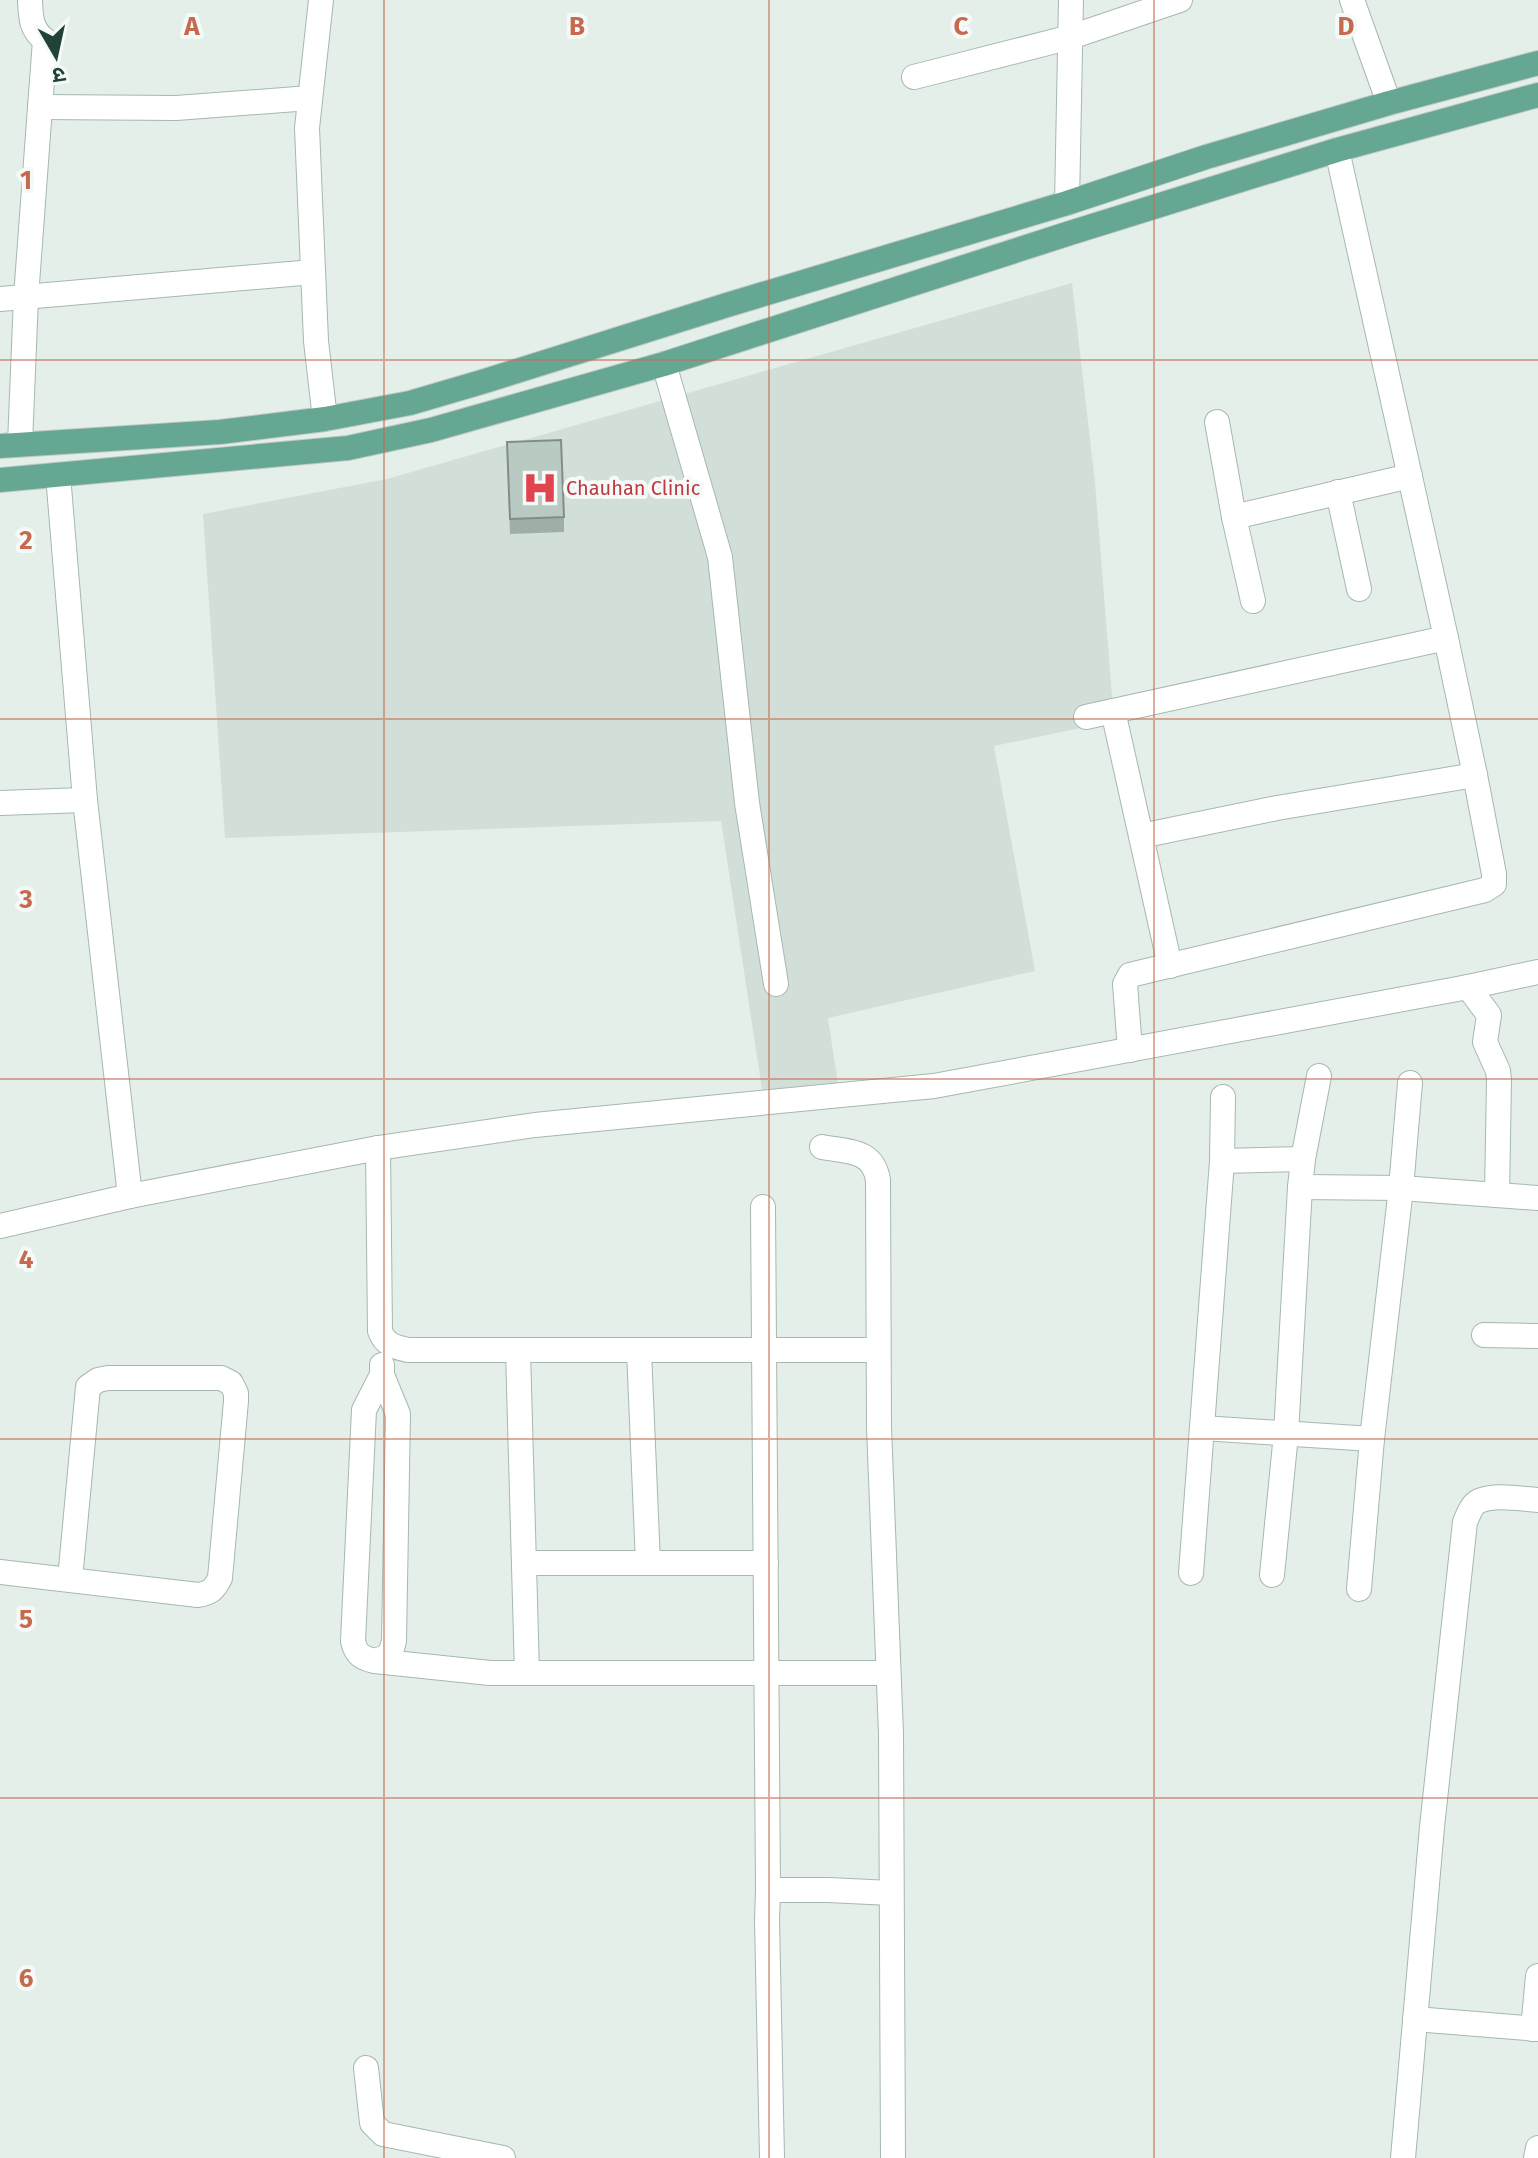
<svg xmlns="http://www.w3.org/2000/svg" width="1538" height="2158" font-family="'Fira Sans','Noto Sans Devanagari',sans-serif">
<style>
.built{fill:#d2dfd8}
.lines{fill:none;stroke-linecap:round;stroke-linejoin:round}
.minor-casing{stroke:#a6b8b0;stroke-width:26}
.major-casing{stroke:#c1cac7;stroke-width:26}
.minor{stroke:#fff;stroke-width:24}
.major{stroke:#66a793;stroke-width:24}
.wall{fill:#9faea7}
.building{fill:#b9cac2;stroke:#828d88;stroke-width:2}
.grid{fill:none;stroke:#c56a4e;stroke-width:2;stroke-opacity:0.55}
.labels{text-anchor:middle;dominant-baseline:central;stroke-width:8;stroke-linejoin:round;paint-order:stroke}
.health-label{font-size:20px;fill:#be3a42;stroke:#f5faf8;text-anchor:start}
.grid-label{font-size:26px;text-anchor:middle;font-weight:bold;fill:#c56a4e;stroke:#f5faf8;stroke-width:8;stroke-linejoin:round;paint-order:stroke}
</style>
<rect width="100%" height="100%" fill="#e4efe9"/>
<polygon class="built" points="1072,283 1095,482 1114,721 994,746 1035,971 828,1018 839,1091 764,1102 721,821 225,838 203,514 387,479"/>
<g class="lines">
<g class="minor-casing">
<g id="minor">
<polyline points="321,0 307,128 316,341 325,419"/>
<polyline points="1352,0 1389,103"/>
<polyline points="914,77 1071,37 1180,0"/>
<polyline points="40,107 176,108 310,98"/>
<polyline points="1067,203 1071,0"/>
<polyline points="0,299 313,272"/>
<polyline points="664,364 720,557 747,803 776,984"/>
<polyline points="1217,422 1234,517 1253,601"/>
<path d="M20,444l6,-147 19,-257c-15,-11 -14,-24 -15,-40"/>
<polyline points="58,475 85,800 130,1196"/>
<polyline points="1338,492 1359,589"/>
<polyline points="1234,517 1410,476"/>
<polyline points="1113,711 1170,966"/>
<polyline points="1086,717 1446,638 1337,150"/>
<polyline points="0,803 85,800"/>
<polyline points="1141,836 1277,808 1475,775"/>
<polyline points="1468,987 1489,1015 1485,1042 1498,1071 1499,1080 1497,1195"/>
<polyline points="1130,1050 1125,984 1130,975 1485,890 1494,884 1494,874 1475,775 1446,638"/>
<path d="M822,1147c26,5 51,2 56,33l1,247 12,307 2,424"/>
<path d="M378,1148l2,183c5,14 15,16 28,19h470"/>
<polyline points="1222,1161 1303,1159"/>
<polyline points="1300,1187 1401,1188 1538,1198"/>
<polyline points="763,1207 768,1890 767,1920 772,2158"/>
<polyline points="0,1226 130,1196 378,1148 535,1125 934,1086 1468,987 1538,972"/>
<polyline points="1484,1335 1538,1336"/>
<polyline points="518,1351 527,1673"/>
<polyline points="639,1351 648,1563"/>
<path d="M382,1375l-18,35 -11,231c3,14 9,17 22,20l115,12h398"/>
<polyline points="1202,1428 1372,1439"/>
<polyline points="524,1563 766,1563"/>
<path d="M0,1572l198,23c12,-2 16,-5 22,-17l16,-177v-8l-5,-10 -10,-5h-113l-10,2 -10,7 -18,192"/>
<polyline points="1191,1573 1222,1161 1223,1097"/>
<polyline points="1272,1575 1286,1434 1300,1187 1303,1159 1319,1076"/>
<polyline points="1359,1589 1372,1439 1401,1188 1410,1083"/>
<path d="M375,1661c13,-4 16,-7 19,-20l4,-227 -16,-39v-10"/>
<polyline points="768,1890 828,1890 891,1893"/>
<polyline points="1415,2019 1538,2029"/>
<polyline points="1533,2029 1538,1976"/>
<polyline points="366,2068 372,2123 383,2134 503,2158"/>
<path d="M1403,2158l29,-331 33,-305c3,-7 7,-18 14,-21 16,-7 42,-2 59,-1"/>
<polyline points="1536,2158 1538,2148"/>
</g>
</g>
<g class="major-casing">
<g id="major">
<polyline points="0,446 220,432 325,419 410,403 485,381 727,305 1067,203 1206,157 1389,103 1538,63"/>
<polyline points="0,480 348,448 431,430 664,364 1070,233 1337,150 1538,95"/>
</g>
</g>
<use href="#minor" class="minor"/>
<use href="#major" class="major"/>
</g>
<polygon class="wall" points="507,457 564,517 564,532 510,534"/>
<polygon class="building" points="561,440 564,517 510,519 507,442"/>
<path class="grid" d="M384,0v2158M769,0v2158M1154,0v2158M0,360h1538M0,719h1538M0,1079h1538M0,1439h1538M0,1798h1538"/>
<defs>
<g id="hospital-bare" transform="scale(2.76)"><path d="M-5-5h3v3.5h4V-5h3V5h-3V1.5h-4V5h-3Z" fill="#e0444e" stroke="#f5faf8" stroke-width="2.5" paint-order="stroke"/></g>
</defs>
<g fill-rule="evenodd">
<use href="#hospital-bare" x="540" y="488"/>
</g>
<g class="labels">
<g class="health-label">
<text x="566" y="488">Chauhan Clinic</text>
</g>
</g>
<g class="grid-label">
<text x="192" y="35">A</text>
<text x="577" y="35">B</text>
<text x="961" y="35">C</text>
<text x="1346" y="35">D</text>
<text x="26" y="189">1</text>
<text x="26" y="549">2</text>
<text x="26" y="908">3</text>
<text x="26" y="1268">4</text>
<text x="26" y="1628">5</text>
<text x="26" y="1987">6</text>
</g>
<g transform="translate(56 56) rotate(171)" stroke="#f5faf8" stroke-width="6" paint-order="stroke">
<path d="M0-6L14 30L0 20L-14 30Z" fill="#224238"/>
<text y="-12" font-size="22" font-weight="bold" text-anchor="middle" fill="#224238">उ</text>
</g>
</svg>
